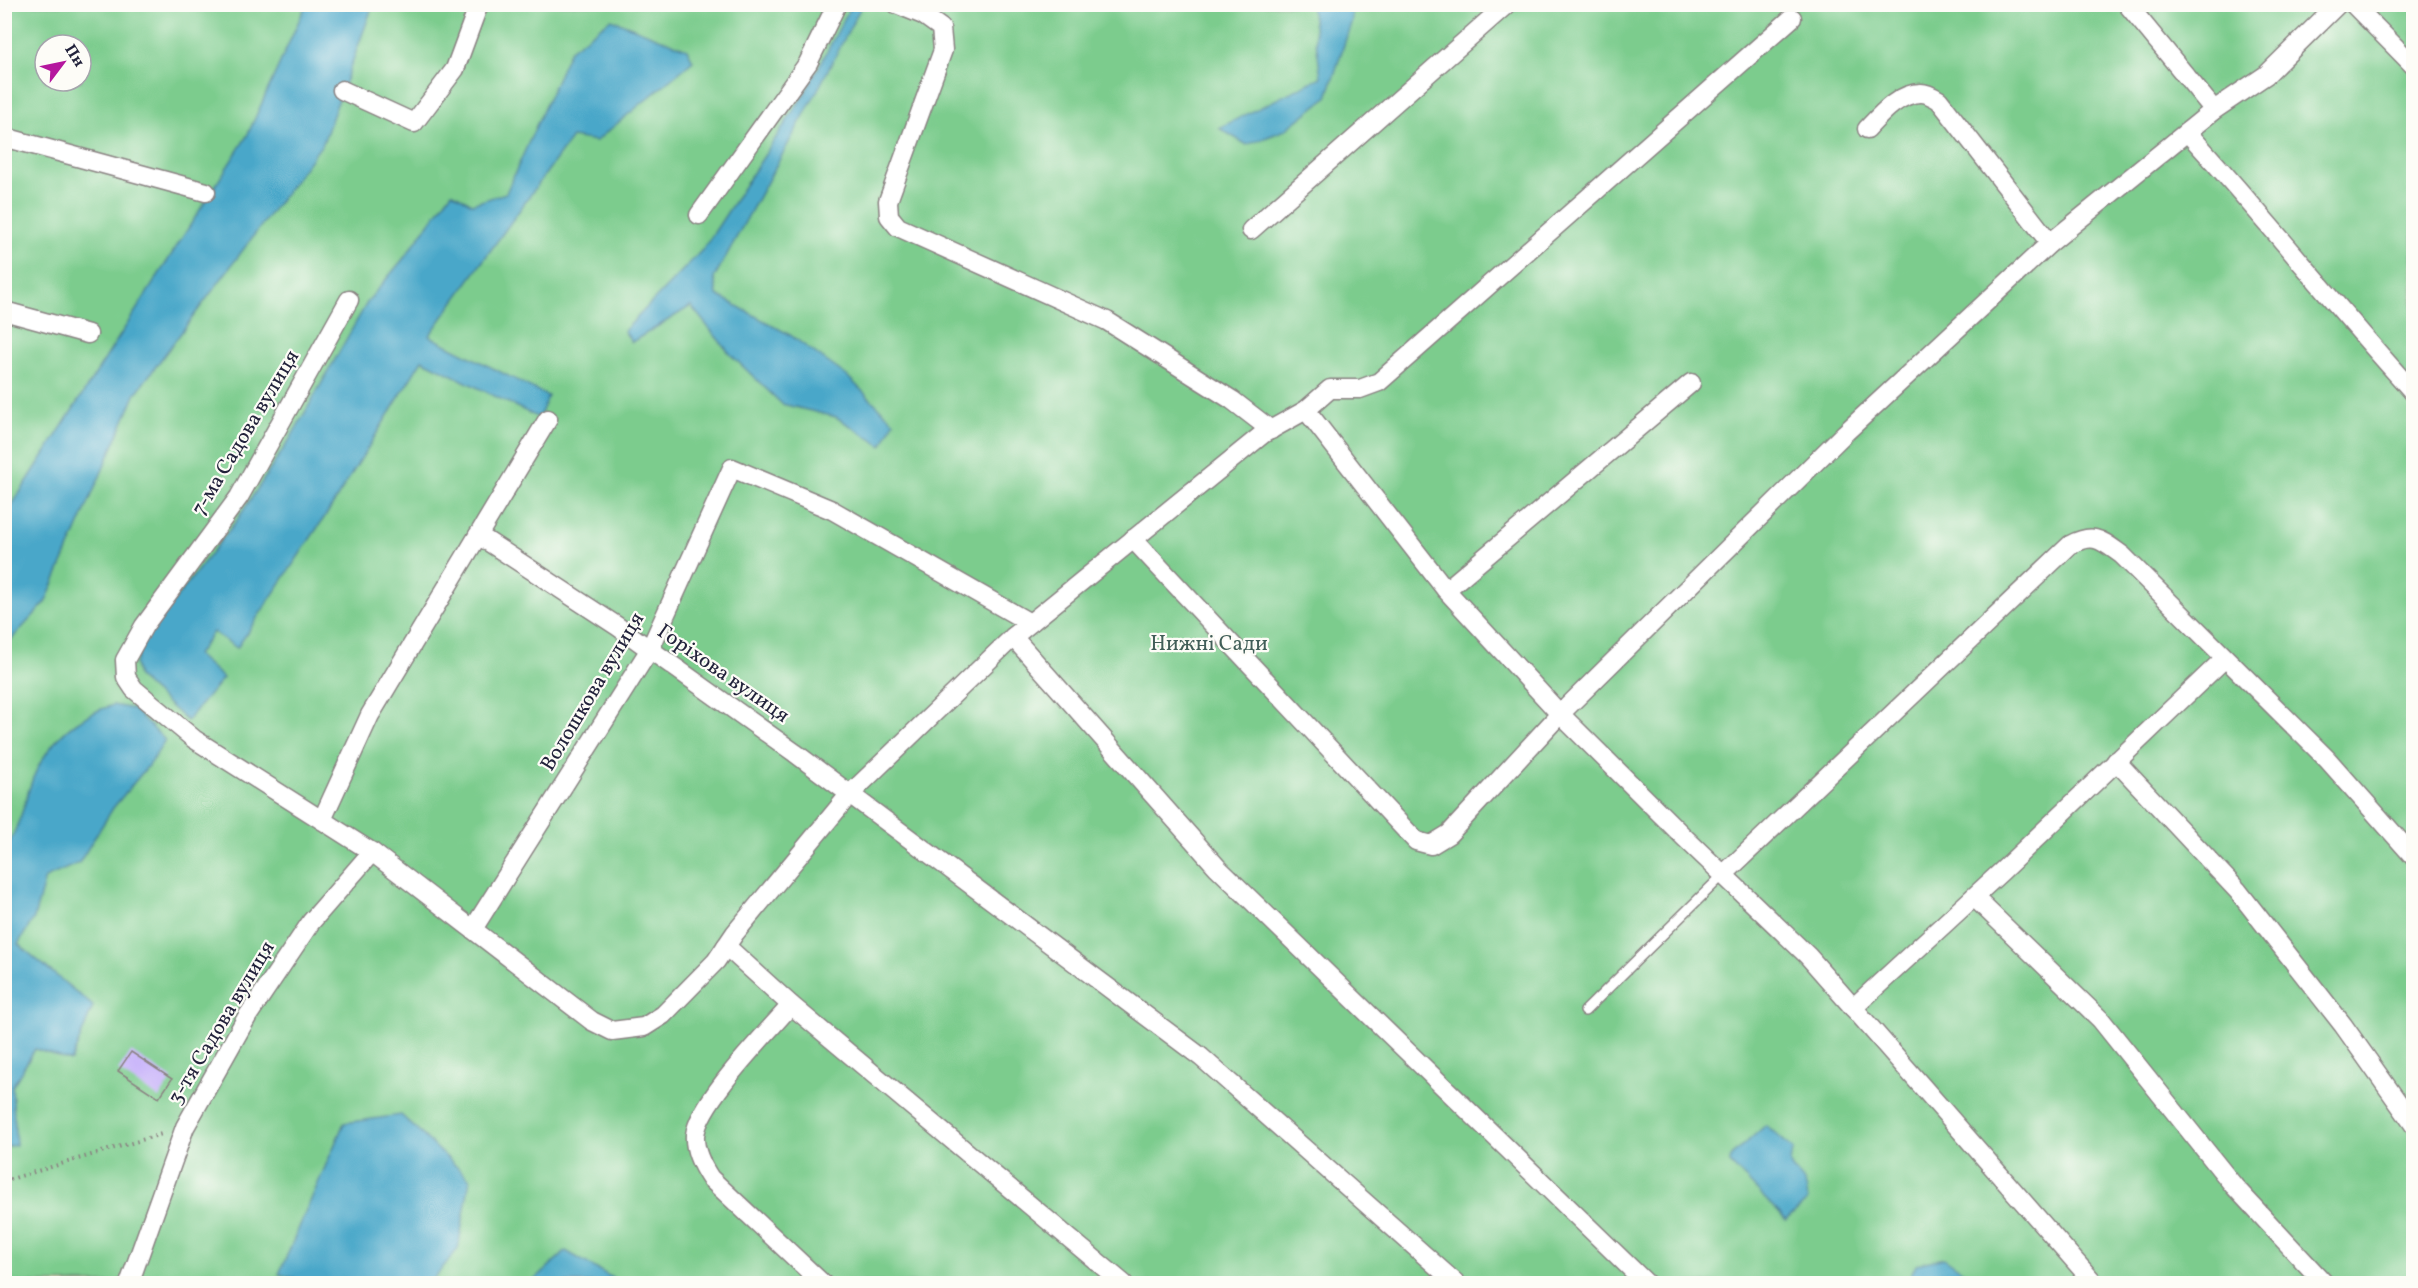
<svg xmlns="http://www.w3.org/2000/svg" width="2418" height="1288" font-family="Vollkorn,serif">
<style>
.green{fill:#7bcc8d;stroke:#4e7764;stroke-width:1.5;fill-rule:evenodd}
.water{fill:#4aa7c9;stroke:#366482;stroke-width:1.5}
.building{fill:#c7b2fa}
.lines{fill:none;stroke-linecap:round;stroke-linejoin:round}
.service-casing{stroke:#8a8282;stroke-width:12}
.minor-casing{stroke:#8a8282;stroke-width:21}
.path{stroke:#8a8282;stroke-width:4;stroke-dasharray:1.5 4.5;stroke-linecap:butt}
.service{stroke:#fff;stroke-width:9}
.minor{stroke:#fff;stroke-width:18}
.labels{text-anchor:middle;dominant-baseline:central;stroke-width:4.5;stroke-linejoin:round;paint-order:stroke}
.street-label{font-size:21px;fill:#22223b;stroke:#fdfcf7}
.park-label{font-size:21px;fill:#415e58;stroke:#fdfcf7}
</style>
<rect width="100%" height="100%" fill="#fdfcf7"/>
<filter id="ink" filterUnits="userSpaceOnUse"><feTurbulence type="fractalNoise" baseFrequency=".0167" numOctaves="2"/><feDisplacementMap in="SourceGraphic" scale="12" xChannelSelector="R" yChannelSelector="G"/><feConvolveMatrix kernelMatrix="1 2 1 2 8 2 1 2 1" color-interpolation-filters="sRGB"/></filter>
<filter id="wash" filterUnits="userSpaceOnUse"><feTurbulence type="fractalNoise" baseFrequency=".008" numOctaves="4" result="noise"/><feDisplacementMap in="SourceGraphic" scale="24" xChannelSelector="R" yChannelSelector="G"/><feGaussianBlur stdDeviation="1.35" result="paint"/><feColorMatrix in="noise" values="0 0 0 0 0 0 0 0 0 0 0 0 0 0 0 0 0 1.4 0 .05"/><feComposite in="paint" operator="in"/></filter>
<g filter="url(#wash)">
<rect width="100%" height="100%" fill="#f2e3c8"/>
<path class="green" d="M5,5h2408v1278h-2408zM45,45h36v36h-36z"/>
<g class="water">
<polygon points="852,4 862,5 814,97 714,278 717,295 790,335 847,376 894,422 882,446 836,417 782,404 731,355 691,306 632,342 624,331 704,248 805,93"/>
<polygon points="306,5 373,5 323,143 136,393 45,603 5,646 5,516 247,136"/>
<polygon points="1311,5 1351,5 1352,20 1327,97 1285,130 1247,145 1219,128 1321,77"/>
<polygon points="611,19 687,49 693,61 596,141 572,137 429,336 548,396 539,418 422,360 330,509 237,648 213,632 197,655 223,678 187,721 138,677 135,664 145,638 237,520 290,439 368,301 404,258 452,192 472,204 506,193 570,50"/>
<path d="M113,705l20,4 32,31 -13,21 -39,47 -34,55 -34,15 -11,40 -16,26 75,62 -22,55 -36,-12 -23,38 4,58 -11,2v-295c5,-11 11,-22 15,-34 5,-13 8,-27 13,-40 15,-36 43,-62 80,-73z"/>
<polygon points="401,1115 470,1179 458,1249 430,1283 310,1283 279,1274 344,1123"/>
<path d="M1766,1125l28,25c-11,22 4,18 11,34 2,5 2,11 3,16l-22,20 -56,-57 1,-7z"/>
<polygon points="566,1251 621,1283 531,1283"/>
<polygon points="1944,1258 1970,1276 1976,1283 1911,1283 1909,1279 1916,1264"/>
</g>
<g id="blocks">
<polygon class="building" points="131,1052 172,1079 159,1098 118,1071"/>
</g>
</g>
<g filter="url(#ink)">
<use href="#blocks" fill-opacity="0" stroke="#8a8282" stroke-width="1.5"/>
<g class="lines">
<g class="service-casing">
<polyline id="service" points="1585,1011 1723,875"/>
</g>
<g class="minor-casing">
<g id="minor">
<polyline points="896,4 923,15 941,28 943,50 888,201 889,216 898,227 1107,321 1232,400 1271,430"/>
<polyline points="2127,4 2214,110"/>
<polyline points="2353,4 2414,66"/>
<polyline points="342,90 414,123 455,69 479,4"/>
<path d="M1867,129c14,-15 32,-36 54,-36 6,0 13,4 18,7l111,143"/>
<path d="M2187,132c78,85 149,175 227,261"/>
<polyline points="4,137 206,192"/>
<polyline points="699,215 808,63 837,4"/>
<polyline points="1251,230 1507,4"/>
<polyline points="349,300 239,497 144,626 125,660 126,677 134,689 194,739 372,852 592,1021 612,1031 644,1027 663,1015 716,961 735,933 849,795 1013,637 1263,434 1306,410 1330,389 1360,389 1379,382 1792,18"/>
<polyline points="4,311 88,334"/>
<polyline points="1306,410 1446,590 1560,714 1685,838 1808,956 2095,1284"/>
<polyline points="478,535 617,626 795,753 1201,1057 1457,1284"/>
<polyline points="1133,539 1416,841 1431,845 1449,834 1560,714 1845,433 2050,243 2214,110 2266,75 2338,4"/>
<polyline points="1446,590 1691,383"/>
<polyline points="1013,637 1217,867 1647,1284"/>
<polyline points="2116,761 2238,891 2343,1025 2414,1125"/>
<polyline points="322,820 370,715 548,419"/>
<path d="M1723,875l347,-330c24,-13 31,-5 52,10l205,204 87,98"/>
<polyline points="1974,897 2101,1020 2234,1186 2325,1284"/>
<polyline points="473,929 650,649 732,468 832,510 1030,623"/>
<polyline points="726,946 791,1005 1124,1284"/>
<path d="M791,1005c-24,28 -92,96 -96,130 -1,16 7,31 15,43l113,106"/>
<polyline points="1853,1008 2002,871 2225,658"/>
<polyline points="129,1284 185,1127 247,1017 311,922 372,852"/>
</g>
</g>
<polyline class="path" points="4,1181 165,1133"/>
<use href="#service" class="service"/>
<use href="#minor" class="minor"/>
</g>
</g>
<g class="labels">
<g class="street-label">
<text transform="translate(246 433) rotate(-59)">7-ма Садова вулиця</text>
<text transform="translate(723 674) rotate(35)">Горіхова вулиця</text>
<text transform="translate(593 692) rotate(-59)">Волошкова вулиця</text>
<text transform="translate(222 1023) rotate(-59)">3-тя Садова вулиця</text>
</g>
<g class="park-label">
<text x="1209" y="644">Нижні Сади</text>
</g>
</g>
<rect width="2418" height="1288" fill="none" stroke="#fdfcf7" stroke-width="24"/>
<g transform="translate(63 63) rotate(58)"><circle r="28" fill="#fdfcf7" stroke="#a5a5ac" stroke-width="1.5"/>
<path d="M0-4.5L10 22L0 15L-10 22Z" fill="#b5179e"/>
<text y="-9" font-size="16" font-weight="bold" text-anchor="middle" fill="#22223b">Пн</text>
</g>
</svg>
